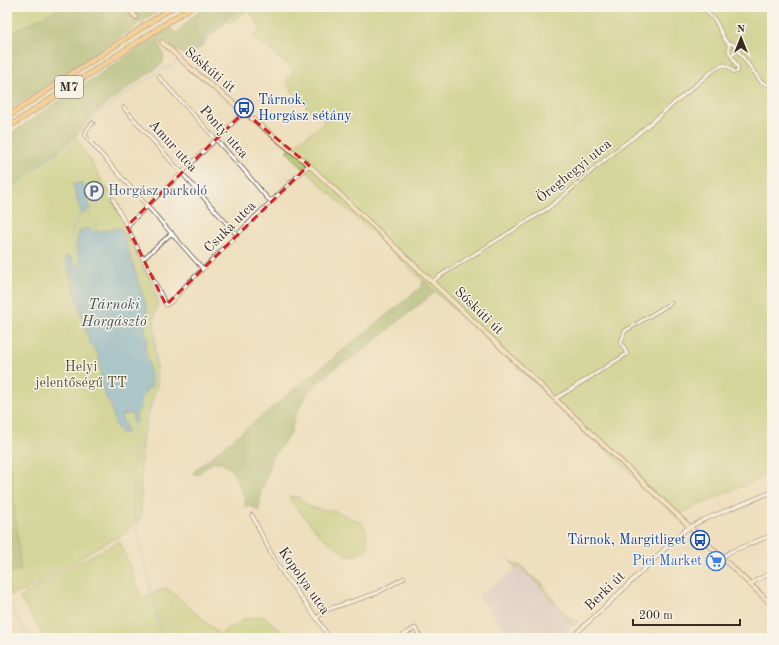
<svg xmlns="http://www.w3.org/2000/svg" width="779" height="645" font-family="'Old Standard TT',serif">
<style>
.industrial{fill:#cfbdcf}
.green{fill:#b4cb70;stroke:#787a47}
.forest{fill:#8faf62;stroke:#656c40}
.water{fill:#5da8d5;stroke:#4c697a}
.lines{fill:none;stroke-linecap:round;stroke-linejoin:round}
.stream{stroke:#5da8d5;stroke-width:1}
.secondary-tunnel{stroke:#cabb9e;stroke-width:4;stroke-dasharray:4 2;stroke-linecap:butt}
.minor-casing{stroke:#564536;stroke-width:4.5}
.tertiary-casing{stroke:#564536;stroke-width:5}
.secondary-casing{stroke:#564536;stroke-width:5.5}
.motorway-casing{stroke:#564536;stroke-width:6}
.minor{stroke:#fff;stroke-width:3}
.tertiary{stroke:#fff;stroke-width:3.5}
.secondary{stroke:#fde5c5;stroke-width:4}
.motorway{stroke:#fbbe6e;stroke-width:5}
.marked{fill:none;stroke:#d62828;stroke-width:3;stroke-dasharray:8 5;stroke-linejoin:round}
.labels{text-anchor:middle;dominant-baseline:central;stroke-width:3;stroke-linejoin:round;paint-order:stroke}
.shield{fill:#f7f3e8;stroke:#73665b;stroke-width:1}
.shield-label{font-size:13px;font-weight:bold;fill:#3b2a1e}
.street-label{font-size:14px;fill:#3b2a1e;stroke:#f7f3e8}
.transit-label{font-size:14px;fill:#164399;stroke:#f7f3e8;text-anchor:start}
.service-label{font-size:14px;fill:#4e5e75;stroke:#f7f3e8;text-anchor:start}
.park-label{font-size:14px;fill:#595232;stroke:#f7f3e8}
.shop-label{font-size:14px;fill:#366cbe;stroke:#f7f3e8;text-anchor:end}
.water-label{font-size:15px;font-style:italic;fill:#47565e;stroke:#f7f3e8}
</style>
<rect width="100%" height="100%" fill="#f7f3e8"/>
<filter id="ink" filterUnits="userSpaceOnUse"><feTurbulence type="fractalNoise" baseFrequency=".025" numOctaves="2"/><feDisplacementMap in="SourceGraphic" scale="8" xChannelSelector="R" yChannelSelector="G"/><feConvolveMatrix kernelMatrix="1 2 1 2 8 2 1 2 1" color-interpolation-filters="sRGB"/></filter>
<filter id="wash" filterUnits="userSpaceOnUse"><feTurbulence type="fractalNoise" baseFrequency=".012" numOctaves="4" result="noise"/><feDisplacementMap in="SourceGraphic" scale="16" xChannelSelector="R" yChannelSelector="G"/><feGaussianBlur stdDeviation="0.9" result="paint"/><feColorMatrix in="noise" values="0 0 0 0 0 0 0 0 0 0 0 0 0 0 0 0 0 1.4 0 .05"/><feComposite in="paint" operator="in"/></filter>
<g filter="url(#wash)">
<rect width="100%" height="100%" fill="#eedfbe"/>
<polygon class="industrial" points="520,566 523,571 528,575 533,578 573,625 560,638 498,638 506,631 478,596"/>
<g class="green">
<polygon points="7,7 63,7 7,35"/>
<polygon points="243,7 265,7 265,15 269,16 273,7 772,7 772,473 683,512 678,518 550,397 435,292 306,171 286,151 326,122 298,100 286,81 294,70 253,36 261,29 249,10 230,23 225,18"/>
<polygon points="73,132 109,192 155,289 157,297 158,303 154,319 157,385 143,435 141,454 141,518 133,524 124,534 98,547 26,591 9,595 9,543 7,532 7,169"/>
<polygon points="290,496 298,497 310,507 323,510 335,511 362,523 366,531 368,545 364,551 356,555 346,555 319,534 289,499"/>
<path d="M120,541l21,56 26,-9 55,48 1,-4 5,-4c8,0 9,-3 14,-9l21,-3 28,22h-245l-26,-40 55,-34z"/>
<polygon points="508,558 514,564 522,567 529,575 542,583 556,604 565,615 574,621 578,621 573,625 533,578 528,575 520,566 516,569"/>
</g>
<g class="forest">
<polygon points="63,7 164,7 7,112 7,35"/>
<path d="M205,7h38l-18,11 3,3 -20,16 -5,8 -14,11 -16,-7 -8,-10 -6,4c3,8 6,11 4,20l-54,39 -20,16 -14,18 -68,56v-56l163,-109 6,6 14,-14z"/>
<polygon points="423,281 435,292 353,358 339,365 310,389 295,416 290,435 271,458 267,477 261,491 259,511 250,506 245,508 245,498 233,472 222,463 213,462 197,475 193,474 195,470 421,287"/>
<polygon points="7,432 21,570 7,574"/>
</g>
<g class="water">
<polygon points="82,182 90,210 81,213 73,185"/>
<path d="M87,228l6,4 25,-4h2l2,2 24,75 1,6 -2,19 3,10 -3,6 7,36 -1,5 -5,2c0,4 -2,6 -4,9 -2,7 1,10 -6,15l1,9 -3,1h-1l-1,-10 -11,2c1,7 7,10 6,18h-6l-5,-7 -2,-7 -3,-13 -3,-5 -2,-3 -6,-17 1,-11 -3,-15 -4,-7 -4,-4 -1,-3 -23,-80 -1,-4 2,-1 5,1 2,7 2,2 3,-1 1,-2 -4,-16 3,-16z"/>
</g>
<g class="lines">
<g class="stream">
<path d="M249,7c5,1 11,7 14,11"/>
<polyline points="184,58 199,45 209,32 226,21 248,7"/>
<polyline points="7,191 59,151 72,140 98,113 163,69 171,66 178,61"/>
<polyline points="87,211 98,232"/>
<polyline points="127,230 155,289 157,297 158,303 154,319 157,385 143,435 141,454"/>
<path d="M77,246c-11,-14 -3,-19 4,-33"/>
<polyline points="134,423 133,509 161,638"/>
<polyline points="7,601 30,638"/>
</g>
</g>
</g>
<g filter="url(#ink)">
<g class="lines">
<polyline class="secondary-tunnel" points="136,17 162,42"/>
<g class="minor-casing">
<g id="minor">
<polyline points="702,7 715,20 725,40 729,44"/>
<path d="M729,44l1,-1 3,1 2,2c8,13 18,23 26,36l11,4"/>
<polyline points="159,77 243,169 267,198 270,200 274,200"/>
<polyline points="124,108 237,235"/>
<path d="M93,123c-4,4 -9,8 -7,14l117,132"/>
<polyline points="113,199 166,305 171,302 189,282 203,269 255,217 309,165"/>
<polyline points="127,226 244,112"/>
<polyline points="143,259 172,233"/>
<polyline points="432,282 438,277 547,209 568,192 596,167 623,145 633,138 716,68 724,65 729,67 734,72 737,72 738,68 729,51 729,44"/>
<polyline points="555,399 627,354 621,342 625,331 671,303"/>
<path d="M252,515c10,20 19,41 32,60 16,22 32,39 45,63"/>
<polyline points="690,527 703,520 772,492"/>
<polyline points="722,558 730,552 772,535"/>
<polyline points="750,585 758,579 772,573"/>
<polyline points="317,618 326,610 377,593 404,578"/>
<polyline points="399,638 415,628 421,638"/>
</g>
</g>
<g class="tertiary-casing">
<polyline id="tertiary" points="571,638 610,602 674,540 684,531 690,527"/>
</g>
<g class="secondary-casing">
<g id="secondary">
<polyline points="126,7 136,17"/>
<polyline points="162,42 189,67 309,165 772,605"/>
</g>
</g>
<g class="motorway-casing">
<g id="motorway">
<polyline points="7,117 173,7"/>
<polyline points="7,128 191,7"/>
</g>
</g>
<use href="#minor" class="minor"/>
<use href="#tertiary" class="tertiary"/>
<use href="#secondary" class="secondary"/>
<use href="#motorway" class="motorway"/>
</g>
</g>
<path d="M0 0H779V645H0ZM244,112l65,53 -143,140 -39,-79z" fill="#eedfbe" fill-opacity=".55" fill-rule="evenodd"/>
<path class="marked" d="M244,112l65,53 -143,140 -39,-79z"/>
<defs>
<g id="bus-ring" transform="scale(1)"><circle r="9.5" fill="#f7f3e8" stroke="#1a4fb4" stroke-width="1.5"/><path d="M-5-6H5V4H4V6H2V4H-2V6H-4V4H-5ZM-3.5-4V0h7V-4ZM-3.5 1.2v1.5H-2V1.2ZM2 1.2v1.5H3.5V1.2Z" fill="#1a4fb4"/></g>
<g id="parking-ring" transform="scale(1)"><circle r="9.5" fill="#f7f3e8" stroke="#5c6f8a" stroke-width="1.5"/><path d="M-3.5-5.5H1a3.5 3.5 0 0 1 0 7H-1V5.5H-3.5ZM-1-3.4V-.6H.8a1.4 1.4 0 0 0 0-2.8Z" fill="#5c6f8a"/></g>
<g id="supermarket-ring" transform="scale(1)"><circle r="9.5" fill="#f7f3e8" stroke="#3f7fe0" stroke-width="1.5"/><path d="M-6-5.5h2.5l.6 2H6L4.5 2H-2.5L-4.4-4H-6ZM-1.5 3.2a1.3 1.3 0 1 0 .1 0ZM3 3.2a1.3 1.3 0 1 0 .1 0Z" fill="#3f7fe0"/></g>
</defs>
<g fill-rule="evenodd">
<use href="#bus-ring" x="244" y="108"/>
<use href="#parking-ring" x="94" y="191"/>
<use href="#bus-ring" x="700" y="540"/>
<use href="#supermarket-ring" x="716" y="561"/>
</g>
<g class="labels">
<rect class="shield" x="55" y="76" width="28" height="22" rx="3"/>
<g class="shield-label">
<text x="69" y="87">M7</text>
</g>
<g class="street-label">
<text transform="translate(210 70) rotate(40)">Sóskúti út</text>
<text transform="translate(224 132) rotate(48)">Ponty utca</text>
<text transform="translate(173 146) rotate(48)">Amur utca</text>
<text transform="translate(574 171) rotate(-39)">Öreghegyi utca</text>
<text transform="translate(230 227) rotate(-45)">Csuka utca</text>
<text transform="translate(479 311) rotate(44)">Sóskúti út</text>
<text transform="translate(304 581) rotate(55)">Kopolya utca</text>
<text transform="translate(605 591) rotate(-44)">Berki út</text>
</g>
<g class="transit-label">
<text x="258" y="100">Tárnok,<tspan x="258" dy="16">Horgász sétány</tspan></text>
<text x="686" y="540" text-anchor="end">Tárnok, Margitliget</text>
</g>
<g class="service-label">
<text x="108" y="191">Horgász parkoló</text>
</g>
<g class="park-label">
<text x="81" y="367">Helyi<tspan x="81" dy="16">jelentőségű TT</tspan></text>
</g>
<g class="shop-label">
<text x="702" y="561">Pici Market</text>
</g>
<g class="water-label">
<text x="114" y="305">Tárnoki<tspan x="114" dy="17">Horgásztó</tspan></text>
</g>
</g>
<rect width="779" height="645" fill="none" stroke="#f7f3e8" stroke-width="24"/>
<g transform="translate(741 38)" stroke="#f7f3e8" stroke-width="3" paint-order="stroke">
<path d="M0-3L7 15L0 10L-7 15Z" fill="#3b2a1e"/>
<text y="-6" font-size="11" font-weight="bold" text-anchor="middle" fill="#3b2a1e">N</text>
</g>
<path d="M633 619v6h107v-6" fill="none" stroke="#3b2a1e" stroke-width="2"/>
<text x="639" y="619" font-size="12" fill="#3b2a1e" stroke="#f7f3e8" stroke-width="3" paint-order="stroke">200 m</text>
</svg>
